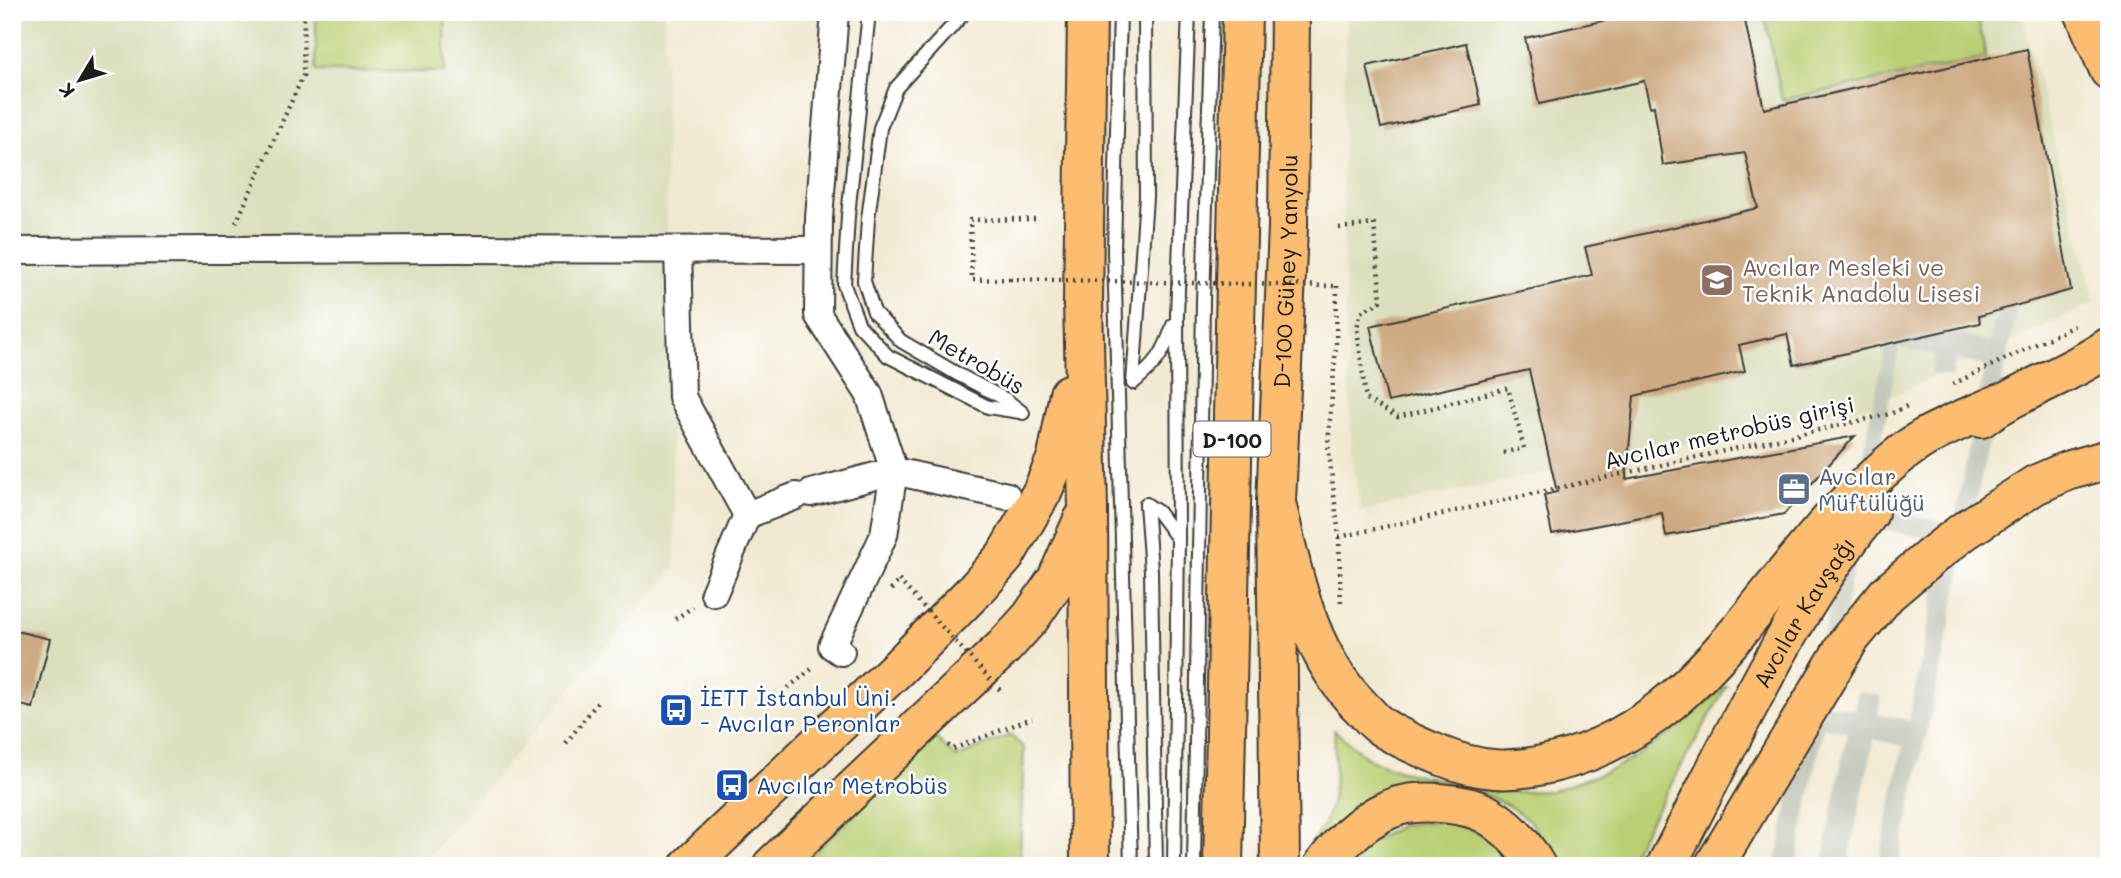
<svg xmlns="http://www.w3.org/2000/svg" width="2121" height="878" font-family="Mali,sans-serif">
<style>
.built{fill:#dcdebc}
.industrial{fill:#c2c6b9;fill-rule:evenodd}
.green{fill:#bacf73;stroke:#6b7648;stroke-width:2}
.building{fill:#ceaa82}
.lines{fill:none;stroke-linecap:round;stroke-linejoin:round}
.lane-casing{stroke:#3c3b37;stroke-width:16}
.street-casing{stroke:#3c3b37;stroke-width:30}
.primary-casing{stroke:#3c3b37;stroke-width:42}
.highway-casing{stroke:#3c3b37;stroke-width:42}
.path{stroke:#3c3b37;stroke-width:4.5;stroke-dasharray:2 5;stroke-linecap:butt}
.lane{stroke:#fff;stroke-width:12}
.street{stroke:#fff;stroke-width:26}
.primary{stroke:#fcbd6f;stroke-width:38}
.highway{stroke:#fcbd6f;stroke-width:38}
.path-bridge{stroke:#3c3b37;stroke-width:4.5;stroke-dasharray:2 5;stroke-linecap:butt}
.labels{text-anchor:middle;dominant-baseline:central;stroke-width:5;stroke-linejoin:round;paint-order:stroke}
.shield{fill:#fff;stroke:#606060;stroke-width:2}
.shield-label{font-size:21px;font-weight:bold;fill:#1c1c1c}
.education-label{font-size:23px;fill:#785e54;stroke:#fff;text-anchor:start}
.street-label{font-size:23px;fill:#1c1c1c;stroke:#fff}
.service-label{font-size:23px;fill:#4e5e75;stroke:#fff;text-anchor:start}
.transit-label{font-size:23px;fill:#164399;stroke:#fff;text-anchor:start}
</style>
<rect width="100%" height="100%" fill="#fff"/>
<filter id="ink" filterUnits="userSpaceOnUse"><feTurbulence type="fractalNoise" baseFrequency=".0143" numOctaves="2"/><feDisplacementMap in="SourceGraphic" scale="14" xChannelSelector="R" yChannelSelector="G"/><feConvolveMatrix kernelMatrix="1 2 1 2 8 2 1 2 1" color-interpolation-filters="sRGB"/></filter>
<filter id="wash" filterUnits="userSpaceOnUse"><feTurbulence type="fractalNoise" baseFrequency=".00686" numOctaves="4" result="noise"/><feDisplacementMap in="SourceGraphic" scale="28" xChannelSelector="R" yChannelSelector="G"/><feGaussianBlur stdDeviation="1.57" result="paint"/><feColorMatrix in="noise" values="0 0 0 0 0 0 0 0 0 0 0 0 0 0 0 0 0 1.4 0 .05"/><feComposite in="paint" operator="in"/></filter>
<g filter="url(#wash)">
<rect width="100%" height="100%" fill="#f1e9d1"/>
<g class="built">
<polygon points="12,12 664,12 667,250 675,567 424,861 428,866 12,866"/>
<polygon points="1346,12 2021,12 2095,302 1873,405 1361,511 1352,457 1344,258 1343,152"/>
</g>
<path class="industrial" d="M1899,283l8,40 83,19 8,-36 19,4 -119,556h-20l25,-120 -29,-7 -27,127h-25l25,-134 -24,-5 -27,139h-21zM1899,348l35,7 -3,18 21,4 4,-18 29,7 -31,158 -85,-17zM1862,525l83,17 -36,178 -31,-6 3,-18 -23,-5 -4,19 -28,-6z"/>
<g class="green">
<polygon points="316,12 445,12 445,72 316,71"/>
<polygon points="1764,12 1977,12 1986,58 1782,100"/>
<path d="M1727,685l-102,181h-65l-31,-46 -22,-15 -27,-13 -36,-8 -47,6 -82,58 -4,-5c4,-6 9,-13 13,-19 14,-29 11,-64 10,-94l36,30 31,11 80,18 28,3 43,-1 59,-21 32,-18 30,-21z"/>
<polygon points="1010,735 1024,748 1020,856 1025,866 799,866 936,738 956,758"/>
<polygon points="1446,820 1493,838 1520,866 1343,866 1363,846 1402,825"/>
</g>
<g id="blocks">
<g class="building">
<polygon points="1642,12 1743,12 1764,109 2027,49 2071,290 1979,316 1980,323 1794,365 1787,334 1739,345 1745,371 1634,396 1626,479 1855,436 1784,514 1666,536 1662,513 1552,534 1544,495 1557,492 1529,370 1388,402 1370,326 1592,275 1585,247 1758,208 1745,153 1663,165 1654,106 1650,107 1644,81 1539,104 1525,38"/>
<polygon points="1466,43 1481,105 1381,128 1367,66"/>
<polygon points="12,630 50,639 33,708 12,703"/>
</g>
</g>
</g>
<g filter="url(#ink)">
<use href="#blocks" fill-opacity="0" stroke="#3c3b37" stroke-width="2"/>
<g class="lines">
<g class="lane-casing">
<g id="lane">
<polyline points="869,12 848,216 844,285 859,325 888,356 988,407 1020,412"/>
<polyline points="965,12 896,88 880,128 868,219 864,281 874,312 901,341 959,375 1005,399 1023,413"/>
<polyline points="1120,12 1114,250 1131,866"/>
<polyline points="1133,383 1146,197 1145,12"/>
<path d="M1133,383c23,-19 31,-29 40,-58"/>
<polyline points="1146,504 1151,571 1156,866"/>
<polyline points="1146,504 1158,512 1178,539"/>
<polyline points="1174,866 1178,539 1177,315 1189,12"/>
<polyline points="1194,866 1203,302 1212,12"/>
</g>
</g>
<g class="street-casing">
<g id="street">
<polyline points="835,12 819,218 818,315 869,394 894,471 884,535 832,646 841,652"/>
<polyline points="678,250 682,397 747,515 714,593"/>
<polyline points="12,251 453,249 818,250"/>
<polyline points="811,493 894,471 1007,496"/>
<polyline points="747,515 796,496"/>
</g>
</g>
<g class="primary-casing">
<g id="primary">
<polyline points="2084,12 2109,70"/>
<path d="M1981,418c40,-29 88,-43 128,-71"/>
<path d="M1276,503c18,73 31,152 87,206 6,6 12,14 19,18 18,12 38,20 57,28 41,17 71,18 113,8 145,-34 205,-174 303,-268 22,-20 44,-42 69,-57 25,-14 52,-24 77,-35"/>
<path id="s1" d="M1280,866l-4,-363 12,-275 2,-216"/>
<path d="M1323,866c19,-26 44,-50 75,-60 24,-7 69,-3 90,9 20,12 37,31 48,51"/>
<path id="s2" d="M1666,866c63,-120 119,-246 203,-353"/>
<polyline points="1714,866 1849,640 1887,594 1933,555 1964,531 2035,485 2067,471 2109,459"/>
</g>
</g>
<g class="highway-casing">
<g id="highway">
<polyline points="1087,12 1083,302 1088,508 1090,866"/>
<polyline points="689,866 899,667 979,586 1005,556 1042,492 1057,457 1069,394"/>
<polyline points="772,866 1004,647 1031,617 1057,579 1083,520"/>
<polyline points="1223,866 1242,12"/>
</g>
</g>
<g class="path">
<polyline points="236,223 303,76 304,12"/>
<polyline points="1339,228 1374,224 1381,301 1361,312 1357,328 1366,399 1398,417 1508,388 1524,448 1503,453"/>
<polyline points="1010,279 972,280 970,220 1036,219"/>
<polyline points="1337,286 1336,345 1328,445 1339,537 1341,606"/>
<polyline points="1953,384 2074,326"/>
<polyline points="1339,537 1890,414 1907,406"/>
<polyline points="891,590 899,580"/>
<polyline points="675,619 693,607"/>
<polyline points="788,688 814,667"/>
<polyline points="566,743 597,703"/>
<polyline points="948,745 953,749 1032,718"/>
</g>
<use href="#lane" class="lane"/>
<use href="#street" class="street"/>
<use href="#primary" class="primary"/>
<use href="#highway" class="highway"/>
<g class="path-bridge">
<polyline points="1010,279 1337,286"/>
<polyline points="899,580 1000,690"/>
</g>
</g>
</g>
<defs>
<g id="school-square" transform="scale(1.75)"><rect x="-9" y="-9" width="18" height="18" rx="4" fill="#8d6e63" stroke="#fff"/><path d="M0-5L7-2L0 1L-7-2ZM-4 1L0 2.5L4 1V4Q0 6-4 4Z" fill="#fff"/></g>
<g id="office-square" transform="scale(1.75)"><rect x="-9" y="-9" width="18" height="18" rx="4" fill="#5c6f8a" stroke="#fff"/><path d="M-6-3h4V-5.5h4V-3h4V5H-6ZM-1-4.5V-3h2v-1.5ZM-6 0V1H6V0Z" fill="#fff"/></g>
<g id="bus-square" transform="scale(1.75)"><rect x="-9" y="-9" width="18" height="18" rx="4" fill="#1a4fb4" stroke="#fff"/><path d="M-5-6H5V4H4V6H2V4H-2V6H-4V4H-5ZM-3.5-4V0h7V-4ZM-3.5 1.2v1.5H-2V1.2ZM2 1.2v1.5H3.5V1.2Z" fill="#fff"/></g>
</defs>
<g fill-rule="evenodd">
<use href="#school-square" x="1717" y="280"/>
<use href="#office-square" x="1794" y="489"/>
<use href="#bus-square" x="676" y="710"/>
<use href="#bus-square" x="732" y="785"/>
</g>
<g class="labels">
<rect class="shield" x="1193.5" y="421.5" width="77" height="35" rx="5"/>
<g class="shield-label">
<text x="1232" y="439">D-100</text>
</g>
<g class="education-label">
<text x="1742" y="267">Avcılar Mesleki ve<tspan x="1742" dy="26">Teknik Anadolu Lisesi</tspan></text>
</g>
<g class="street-label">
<text stroke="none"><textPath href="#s1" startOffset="595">D-100 Güney Yanyolu</textPath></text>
<text transform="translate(977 361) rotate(30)">Metrobüs</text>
<text transform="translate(1729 432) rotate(-13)">Avcılar metrobüs girişi</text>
<text stroke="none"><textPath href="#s2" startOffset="289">Avcılar Kavşağı</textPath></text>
</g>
<g class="service-label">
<text x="1818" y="476">Avcılar<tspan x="1818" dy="26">Müftülüğü</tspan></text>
</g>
<g class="transit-label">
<text x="700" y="697">İETT İstanbul Üni.<tspan x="700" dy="26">- Avcılar Peronlar</tspan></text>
<text x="756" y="785">Avcılar Metrobüs</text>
</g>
</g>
<rect width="2121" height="878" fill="none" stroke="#fff" stroke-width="42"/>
<g transform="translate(80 80) rotate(232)" stroke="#ffffff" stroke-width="5" paint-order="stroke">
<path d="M0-5L12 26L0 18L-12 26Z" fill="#1c1c1c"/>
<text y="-10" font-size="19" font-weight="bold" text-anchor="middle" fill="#1c1c1c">K</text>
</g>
</svg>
